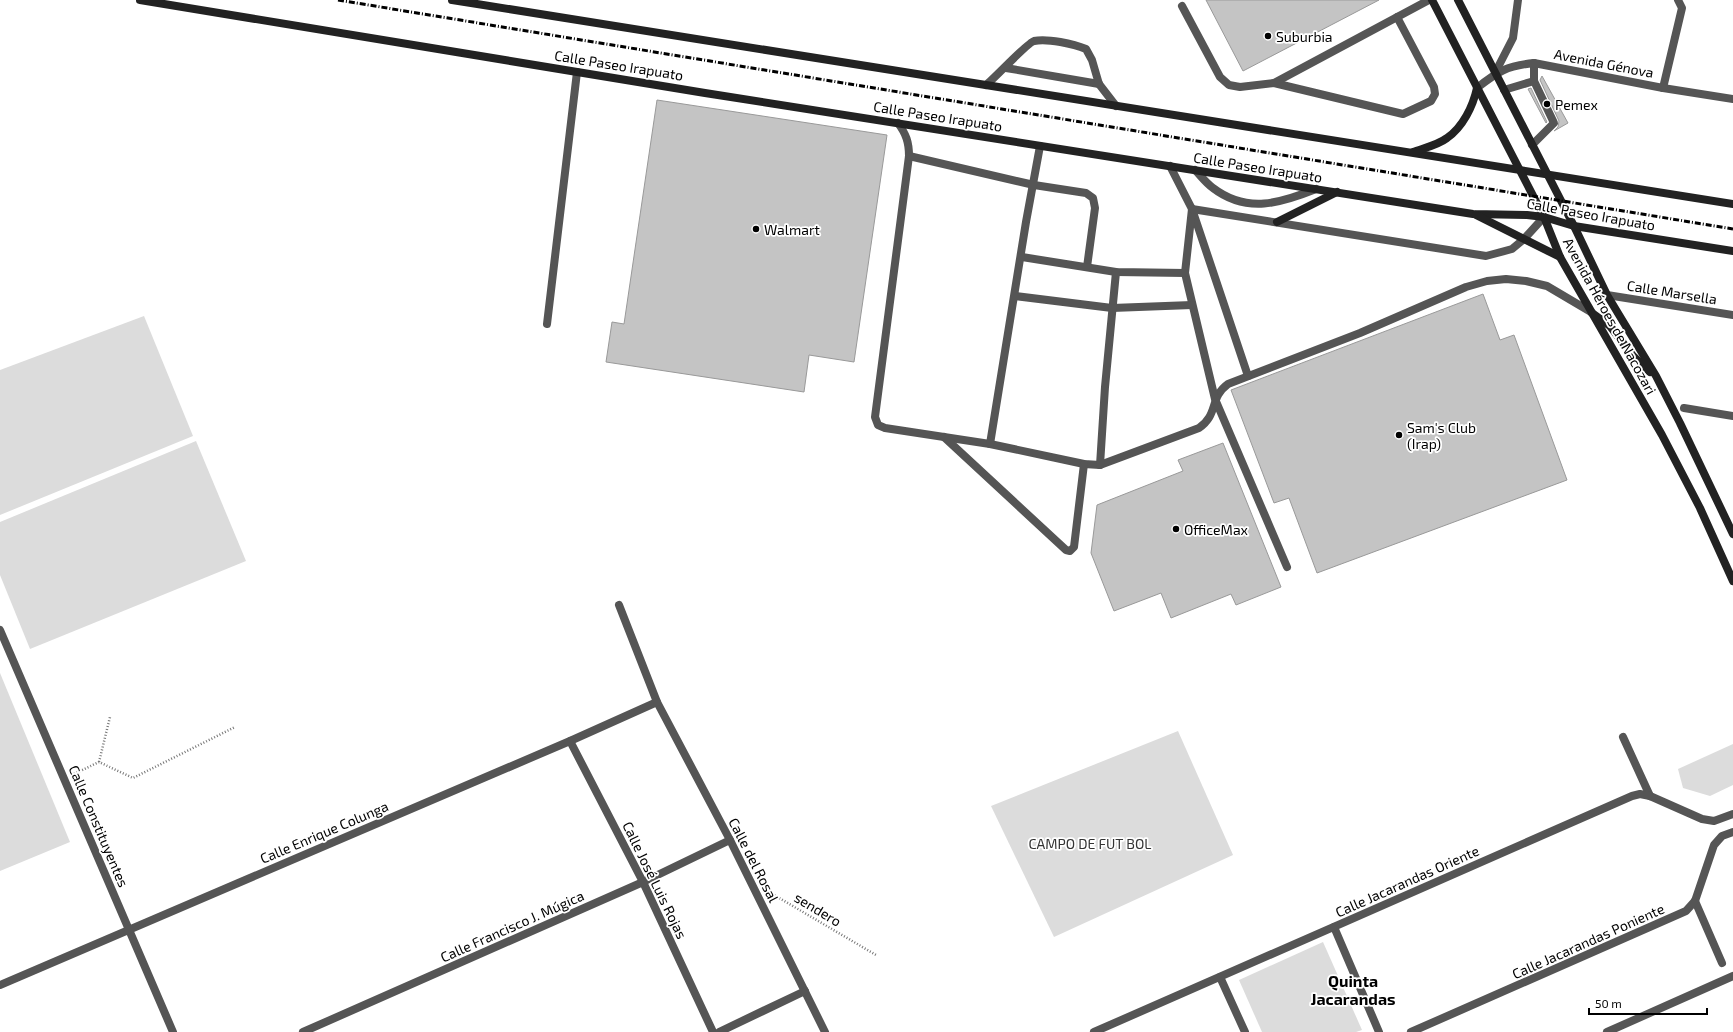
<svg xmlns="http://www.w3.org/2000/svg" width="1733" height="1032" font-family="'Exo 2',sans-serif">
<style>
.green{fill:#dcdcdc}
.building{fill:#c4c4c4;stroke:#999}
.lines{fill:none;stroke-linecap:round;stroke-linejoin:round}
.path{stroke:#777;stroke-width:2.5;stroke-dasharray:1 2;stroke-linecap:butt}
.lane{stroke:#555;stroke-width:8}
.street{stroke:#555;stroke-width:8}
.secondary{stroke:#222;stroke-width:8}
.rail{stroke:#000;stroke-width:3;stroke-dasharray:6 2 1 2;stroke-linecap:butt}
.poi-dot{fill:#000;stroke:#fff;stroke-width:1.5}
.labels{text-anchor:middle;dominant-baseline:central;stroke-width:3.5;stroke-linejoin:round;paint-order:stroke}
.poi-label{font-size:14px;fill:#000;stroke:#fff;text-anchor:start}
.street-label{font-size:14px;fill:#000;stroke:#fff}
.park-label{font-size:14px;fill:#333;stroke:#fff}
.quarter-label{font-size:16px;font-weight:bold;fill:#000;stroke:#fff}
</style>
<rect width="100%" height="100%" fill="#fff"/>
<g class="green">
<polygon points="144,316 193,436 0,515 0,370"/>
<polygon points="196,441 246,561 30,649 0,575 0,522"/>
<polygon points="0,673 70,842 0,871"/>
<polygon points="1178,731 1233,855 1054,937 991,806"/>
<polygon points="1733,744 1733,785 1710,796 1683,788 1678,769"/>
<polygon points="1323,942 1362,1030 1356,1032 1262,1032 1239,980"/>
</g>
<g class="building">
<polygon points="1206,0 1379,0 1243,71"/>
<polygon points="1542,76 1568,123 1554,131 1558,127 1559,121 1540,80"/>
<polygon points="1531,88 1547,122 1546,123 1528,89"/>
<polygon points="657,100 887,135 854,362 809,355 804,392 606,362 612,322 624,324"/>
<polygon points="1483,294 1500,340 1514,335 1567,480 1317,573 1289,498 1274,503 1231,390"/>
<polygon points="1223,443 1281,587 1236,605 1231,594 1171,618 1161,593 1114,611 1091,553 1097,505 1183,471 1178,460"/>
</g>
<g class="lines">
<g class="path">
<polyline points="99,762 110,717"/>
<polyline points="74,774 99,762 133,778 235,727"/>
<polyline points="769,892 876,955"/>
</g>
<g class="lane">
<polyline points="1182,6 1220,77 1229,85 1240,87 1274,83 1429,0"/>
<polyline points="1006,68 1099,84"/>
<polyline points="1274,83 1403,114 1431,101 1435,94 1434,87 1397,17"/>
<path d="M986,85c9,-7 41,-42 48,-44 13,-3 40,3 52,8l6,11 7,24 17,22"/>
<polyline points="1504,90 1534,81"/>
<path d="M898,123c8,11 11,19 11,33l-34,261 3,8 7,3 105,16 94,20 16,1 99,-37c20,-14 10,-30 29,-44l132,-51 106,-46 21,-6 19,-2 20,2 21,5 44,26"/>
<polyline points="1532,145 1554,123 1534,81 1534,63"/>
<polyline points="909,156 1034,185 1086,193 1093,198 1095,208 1087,267"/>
<polyline points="1170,166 1192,209 1248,376"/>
<path d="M1195,170c6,6 11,13 18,18 34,26 68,15 103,1"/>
<polyline points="1192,209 1185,273 1215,399 1287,567"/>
<polyline points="1192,209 1486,256 1512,249 1524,239 1544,217"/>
<polyline points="1022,257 1116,272 1185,273"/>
<polyline points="1015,296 1112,308 1192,305"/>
<polyline points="547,324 577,72"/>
<polyline points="944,437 1066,550 1070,551 1074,547 1084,464"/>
<polyline points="990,444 1026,222 1040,146"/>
<polyline points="1100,465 1105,387 1116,272"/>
</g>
<g class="street">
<polyline points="1495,73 1513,38 1518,0"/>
<path d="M1477,88c21,-17 30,-22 57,-25l129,25 70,11"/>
<polyline points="1663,88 1682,8 1678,0"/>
<polyline points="1607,295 1733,315"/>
<polyline points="1684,408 1733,416"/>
<polyline points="619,605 657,702 730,840 825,1032"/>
<polyline points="0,630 173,1032"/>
<polyline points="1623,737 1650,796"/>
<polyline points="570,741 643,882 713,1032"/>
<polyline points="1695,901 1722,963"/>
<polyline points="1334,927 1379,1032"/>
<polyline points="1220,977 1245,1032"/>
<polyline points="0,985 570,741 657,702"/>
<polyline points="303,1032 643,882 730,840"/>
<polyline points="719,1032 805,991"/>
<polyline points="1094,1032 1632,796 1640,794 1650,796 1702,819 1714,821 1733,814"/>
<polyline points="1411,1032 1686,911 1695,901 1714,845 1722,836 1733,832"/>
<polyline points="1607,1032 1733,976"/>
</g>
<g class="secondary">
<polyline points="140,0 705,93 1473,214 1527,215 1544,217 1574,226 1733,251"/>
<polyline points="452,0 1733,204"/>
<polyline points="1432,0 1544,217 1560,257 1662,435 1700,508 1733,581"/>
<polyline points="1458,0 1574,226 1607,295 1656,376 1680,423 1733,534"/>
<path d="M1413,152c11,-4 25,-7 34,-14 16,-11 26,-32 30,-50"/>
<polyline points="1476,215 1560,257"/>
<polyline points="1277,222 1337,192"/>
<polyline points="1592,313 1610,326 1633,356 1650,372"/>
</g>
<polyline class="rail" points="338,0 1733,229"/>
</g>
<g class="poi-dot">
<circle cx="1268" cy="36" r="4"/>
<circle cx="1547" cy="104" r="4"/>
<circle cx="756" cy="229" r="4"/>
<circle cx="1399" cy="435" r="4"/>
<circle cx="1176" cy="529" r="4"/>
</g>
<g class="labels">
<g class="poi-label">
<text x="1276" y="36">Suburbia</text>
<text x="1555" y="104">Pemex</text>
<text x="764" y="229">Walmart</text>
<text x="1407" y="427">Sam's Club<tspan x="1407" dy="16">(Irap)</tspan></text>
<text x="1184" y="529">OfficeMax</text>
</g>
<g class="street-label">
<text transform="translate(1604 63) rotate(11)">Avenida Génova</text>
<text transform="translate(619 65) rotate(9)">Calle Paseo Irapuato</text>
<text transform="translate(938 116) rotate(9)">Calle Paseo Irapuato</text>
<text transform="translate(1258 167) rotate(9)">Calle Paseo Irapuato</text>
<text transform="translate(1591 214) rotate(10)">Calle Paseo Irapuato</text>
<text transform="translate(1672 292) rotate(9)">Calle Marsella</text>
<text transform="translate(1610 316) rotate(61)">Avenida Héroes de Nacozari</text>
<text transform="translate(99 826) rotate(67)">Calle Constituyentes</text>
<text transform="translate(324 832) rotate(-23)">Calle Enrique Colunga</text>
<text transform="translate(754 860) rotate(63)">Calle del Rosal</text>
<text transform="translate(655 880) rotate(64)">Calle José Luis Rojas</text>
<text transform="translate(1407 881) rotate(-24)">Calle Jacarandas Oriente</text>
<text transform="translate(818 909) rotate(31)">sendero</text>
<text transform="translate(512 926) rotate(-24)">Calle Francisco J. Múgica</text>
<text transform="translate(1588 941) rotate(-24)">Calle Jacarandas Poniente</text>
</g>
<g class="park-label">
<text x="1090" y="843">CAMPO DE FUT BOL</text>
</g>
<g class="quarter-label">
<text x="1353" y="980">Quinta<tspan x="1353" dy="18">Jacarandas</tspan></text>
</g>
</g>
<path d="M1589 1008v6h118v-6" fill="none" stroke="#000000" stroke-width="2"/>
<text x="1595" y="1008" font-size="12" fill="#000000" stroke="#ffffff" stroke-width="3" paint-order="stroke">50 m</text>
</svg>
